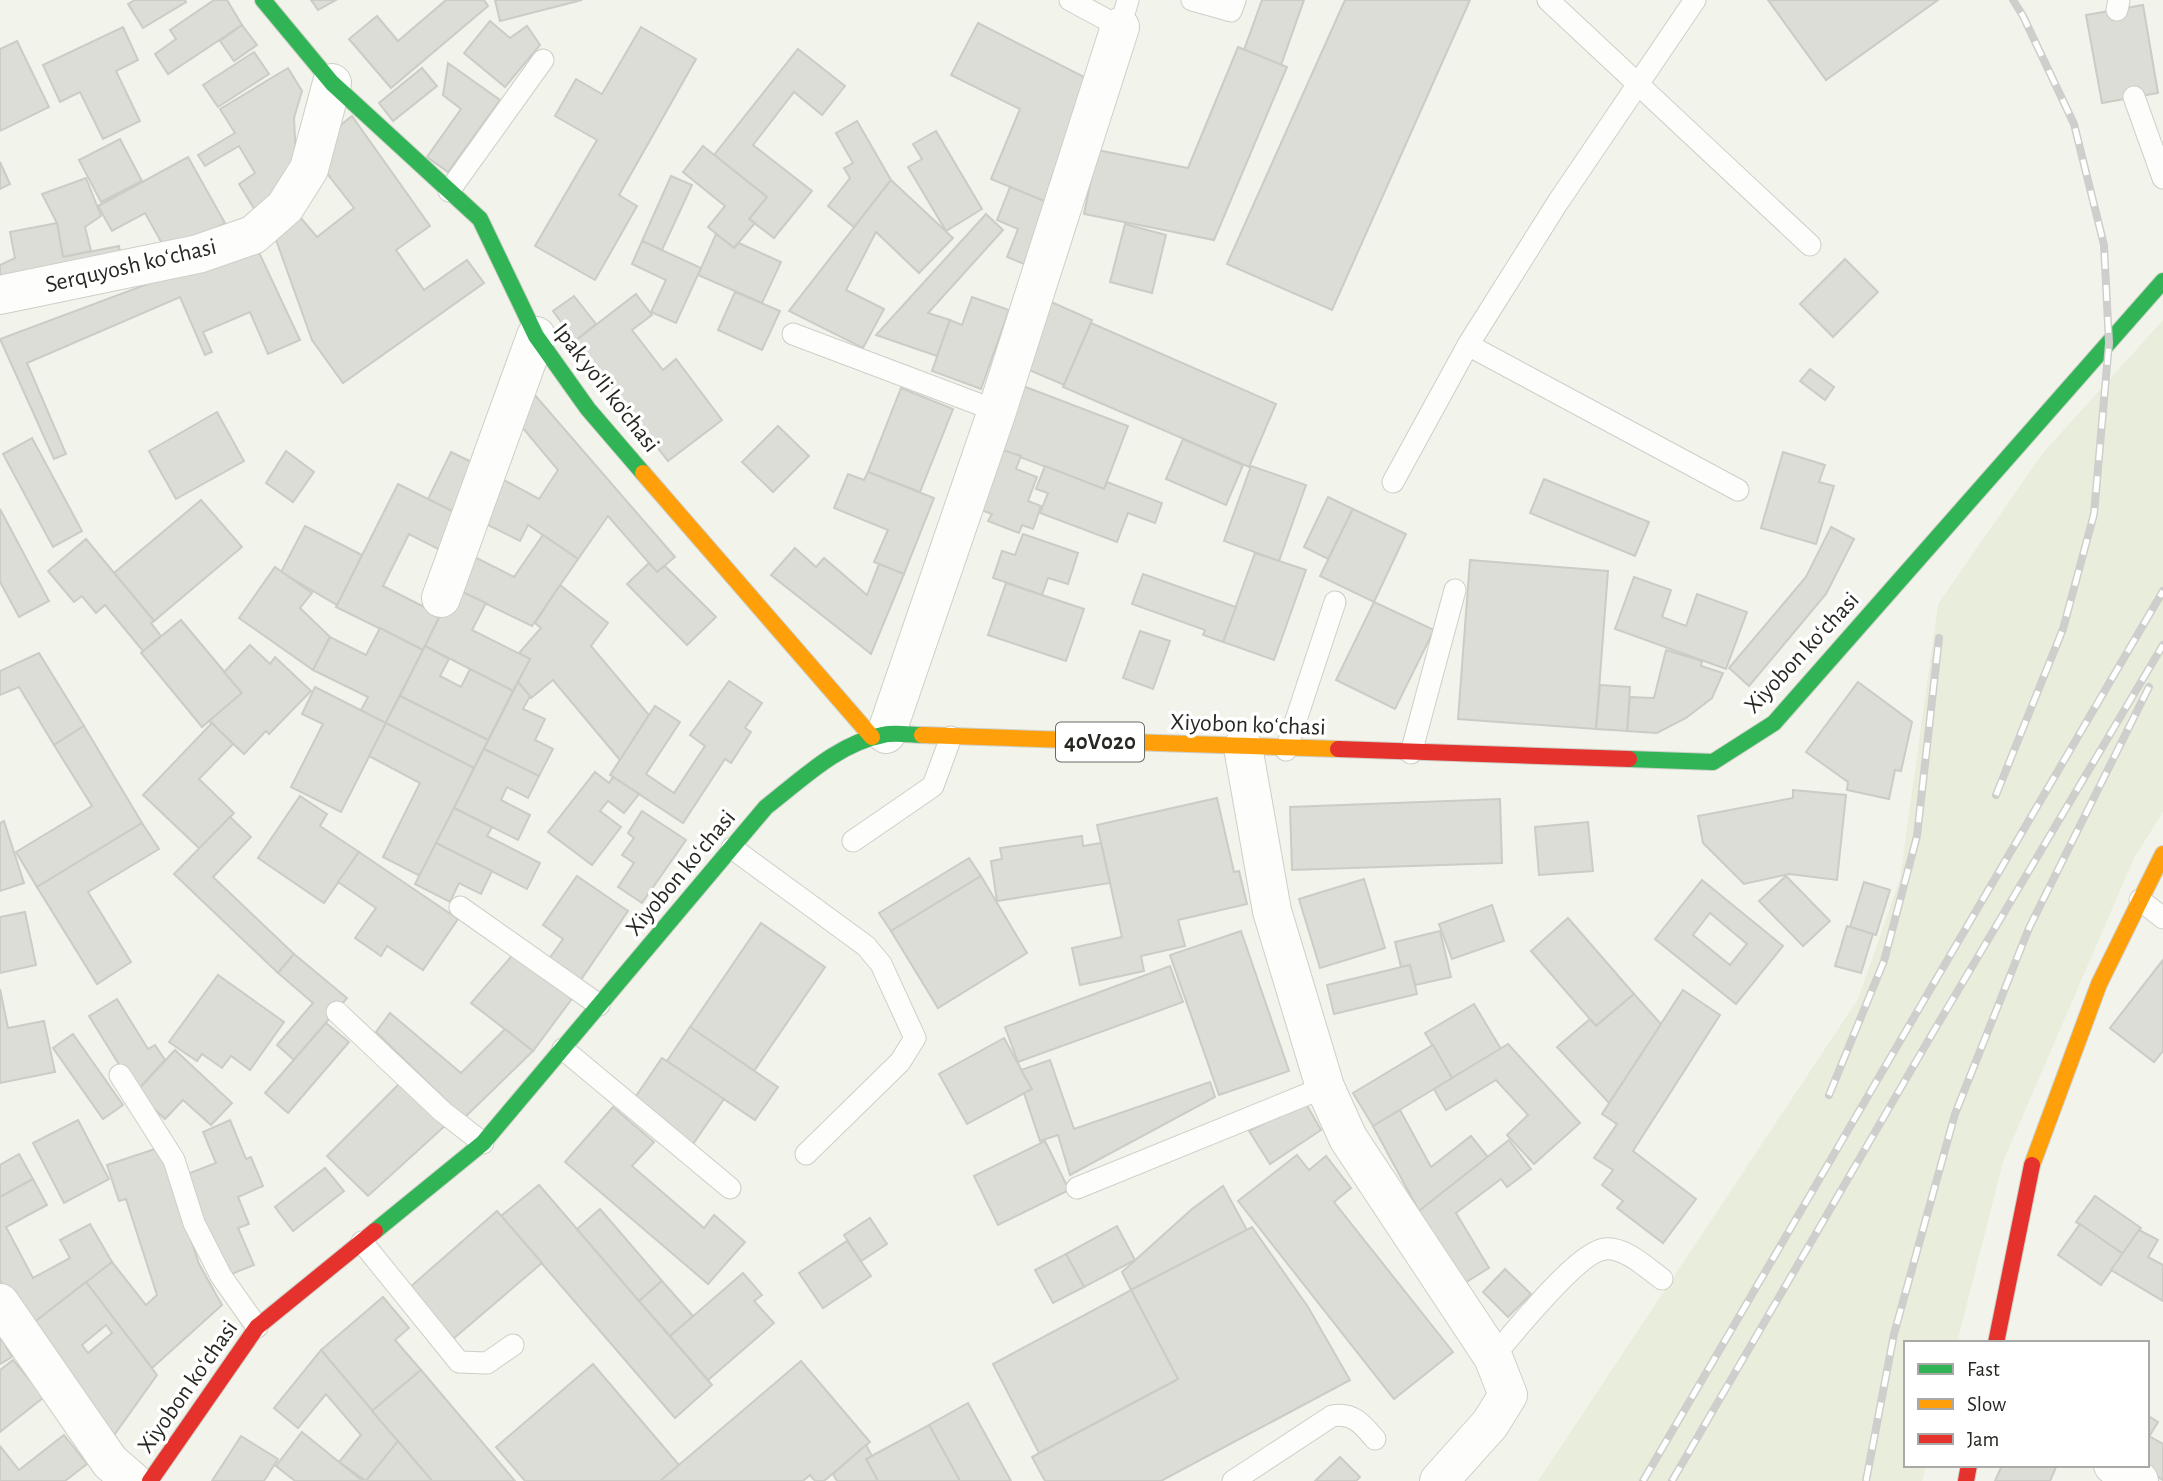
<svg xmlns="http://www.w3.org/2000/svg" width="2163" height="1481" font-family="'Alegreya Sans',sans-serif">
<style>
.built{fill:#e9eddc}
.building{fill:#dcddd6;stroke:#cbccc6;stroke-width:2;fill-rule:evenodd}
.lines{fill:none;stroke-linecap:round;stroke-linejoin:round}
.lane-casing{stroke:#cdcfc8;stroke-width:23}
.street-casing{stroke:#cdcfc8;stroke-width:40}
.fast-casing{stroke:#cdcfc8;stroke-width:18}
.slow-casing{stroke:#cdcfc8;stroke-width:18}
.jam-casing{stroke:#cdcfc8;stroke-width:18}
.lane{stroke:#fdfdfc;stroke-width:21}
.street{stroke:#fdfdfc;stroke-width:38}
.fast{stroke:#30b455;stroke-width:16}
.slow{stroke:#ff9f0a;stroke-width:16}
.jam{stroke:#e5322d;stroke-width:16}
.rail-casing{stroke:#cecfcc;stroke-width:8}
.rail{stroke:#fff;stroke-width:5;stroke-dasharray:16;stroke-linecap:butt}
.labels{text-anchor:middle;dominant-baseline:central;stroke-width:7;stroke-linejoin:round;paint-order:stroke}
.shield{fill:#fff;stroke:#686864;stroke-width:2}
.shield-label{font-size:23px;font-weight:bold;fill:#272822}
.street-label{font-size:24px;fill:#272822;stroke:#fff}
</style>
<rect width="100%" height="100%" fill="#f2f4eb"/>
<polygon class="built" points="2163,320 2163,812 2134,858 2003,1162 1957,1343 1906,1343 1906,1465 1926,1465 1922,1481 1538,1481 1858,999 1900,879 1938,604 2042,454"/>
<g class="building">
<polygon points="135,0 185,0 186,2 143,28 128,4"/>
<polygon points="214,0 227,0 242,25 168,74 155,54 176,39 170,30"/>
<polygon points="311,0 336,0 318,10"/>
<polygon points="446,0 484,0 488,6 391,88 349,39 377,16 398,41"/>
<polygon points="495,0 582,0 500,21"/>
<polygon points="1262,0 1304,0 1281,65 1244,50"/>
<polygon points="1345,0 1470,0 1332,310 1227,264"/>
<polygon points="1768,0 1938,0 1826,80"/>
<polygon points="2143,5 2158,93 2102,103 2086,15"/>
<polygon points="490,21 510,38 527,26 540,45 505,87 464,53"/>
<polygon points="978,23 1094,82 1054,205 991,179 1020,109 951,75"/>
<polygon points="242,25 257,45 234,61 220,41"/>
<polygon points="123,27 138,60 116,71 140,121 103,139 80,92 60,102 43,65"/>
<polygon points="641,27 696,59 619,195 637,206 595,280 535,246 597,140 555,116 576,79 602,94"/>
<polygon points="17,41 49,107 0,131 0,49"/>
<polygon points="1238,47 1287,67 1214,240 1084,214 1097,150 1188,168"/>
<polygon points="798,49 845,86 822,115 794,92 753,145 812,191 774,238 749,219 767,197 714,155"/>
<polygon points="254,52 269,74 218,107 203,85"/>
<polygon points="448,63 500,100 448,172 427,157 461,109 443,95"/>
<polygon points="288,68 302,91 294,118 296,159 281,194 255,210 239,184 255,173 239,146 205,166 198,155 235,133 220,109"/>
<polygon points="422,68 437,86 393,121 379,103"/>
<polygon points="352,116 430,226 396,250 424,290 467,260 484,283 343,383 312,340 275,237 300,217 317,237 354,208 322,167 332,132"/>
<polygon points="857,121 891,180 854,227 828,206 850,178 844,168 853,163 836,133"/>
<polygon points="936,131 982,209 946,231 908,167 922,159 913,144"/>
<polygon points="120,139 142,181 101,202 79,160"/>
<polygon points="703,146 767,197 749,219 755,223 734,248 708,227 725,206 683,172"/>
<polygon points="188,157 225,223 168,254 145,213 112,231 98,206"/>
<polygon points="0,162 10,184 0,189"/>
<polygon points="671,176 692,185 662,250 642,241"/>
<polygon points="86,178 101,216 85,227 91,251 63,257 57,223 42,194"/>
<polygon points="891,180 953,238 919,273 876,232 846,290 884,309 863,348 789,311"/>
<polygon points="1010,187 1054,205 1029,266 1007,257 1018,229 997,220"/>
<polygon points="986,214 1003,230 928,313 950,320 937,356 876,335"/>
<polygon points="57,223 63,257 119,246 123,268 0,292 0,265 15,258 10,232"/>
<polygon points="1125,224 1166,235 1152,293 1110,282"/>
<polygon points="716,234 734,248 739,243 781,262 762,303 698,275"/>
<polygon points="642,241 701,268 676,323 651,312 666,280 632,264"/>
<polygon points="255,244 300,340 268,354 250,312 203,332 212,352 205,355 180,297 27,363 66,454 54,459 0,339"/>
<polygon points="1845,259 1878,292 1833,337 1800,304"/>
<polygon points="735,292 780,311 762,350 718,330"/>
<polygon points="636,294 652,315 632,330 663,370 676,359 722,420 668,461 575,341"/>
<polygon points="574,296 596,324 575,341 553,311"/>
<polygon points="972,297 1009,310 981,389 932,371 950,320 962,325"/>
<polygon points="1049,301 1092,320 1064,385 1020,366"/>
<polygon points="1091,323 1276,404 1249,467 1063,387"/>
<polygon points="1810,369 1834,387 1825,400 1800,381"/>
<polygon points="527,386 675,557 657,572 608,516 578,559 528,525 520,541 474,518 491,473 539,499 558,470 511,414"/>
<polygon points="1023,386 1128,426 1104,489 999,449"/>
<polygon points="901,388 953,409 920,492 868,472"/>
<polygon points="217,412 244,461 176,499 149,451"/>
<polygon points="778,426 809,456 773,492 742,462"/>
<polygon points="32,438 82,531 53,547 3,454"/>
<polygon points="1183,439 1243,465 1226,505 1166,479"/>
<polygon points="999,449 1021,456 1016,469 1037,477 1028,501 1041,506 1033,529 1022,525 1019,533 988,521 992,514 976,508"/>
<polygon points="286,451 314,472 293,502 266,483"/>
<polygon points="451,452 482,467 458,514 428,499"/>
<polygon points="1783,452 1825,465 1819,482 1834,486 1816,544 1761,528"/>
<polygon points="1045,466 1104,489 1107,482 1162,503 1155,523 1128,513 1117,542 1040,513 1048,493 1036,489"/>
<polygon points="1251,466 1306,485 1279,561 1224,541"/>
<polygon points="868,472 934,498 904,574 874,562 888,530 834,508 848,474 864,480"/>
<polygon points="1544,479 1649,522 1635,556 1530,513"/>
<polygon points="398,484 458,514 440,550 409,534 383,586 440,615 423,650 336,607"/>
<polygon points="1328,497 1353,509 1328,559 1304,547"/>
<polygon points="201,500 242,547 154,621 114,573"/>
<polygon points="0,509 49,601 19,617 0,582"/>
<polygon points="1353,509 1406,534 1374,602 1320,576"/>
<polygon points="305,526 362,555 337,605 281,572"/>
<polygon points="1831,527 1854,539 1826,594 1749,686 1729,668 1806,577"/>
<polygon points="1023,534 1078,553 1068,584 1048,578 1042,595 993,578 1002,551 1015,555"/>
<polygon points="543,535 578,559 532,626 454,588 471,555 514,577"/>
<polygon points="86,539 154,621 151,623 161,636 143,651 105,605 96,613 82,596 74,602 48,571"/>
<polygon points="795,548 816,567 824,558 867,595 879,564 904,574 871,654 771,575"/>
<polygon points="1255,553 1306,570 1274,660 1223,642"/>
<polygon points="1470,560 1608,571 1596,729 1458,719"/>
<polygon points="649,563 657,572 665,566 716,617 687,645 627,584"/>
<polygon points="275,567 312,593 300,608 330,637 313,670 239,618"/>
<polygon points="1143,574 1236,607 1223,642 1203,635 1205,630 1132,604"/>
<polygon points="1634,577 1671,590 1662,617 1686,626 1697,594 1747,612 1726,669 1615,629"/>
<polygon points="1006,583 1084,609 1066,661 988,635"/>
<polygon points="560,585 608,623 591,646 649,715 620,760 553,680 531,698 518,682 530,659 519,653 541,628 535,623"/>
<polygon points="454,588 486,603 472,630 530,659 513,691 425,646"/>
<polygon points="1374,602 1434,630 1395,709 1336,680"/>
<polygon points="181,620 242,693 202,727 141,653"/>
<polygon points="380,628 423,650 385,724 361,710 368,697 313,670 330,637 366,655"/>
<polygon points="1140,631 1170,641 1153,689 1123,678"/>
<polygon points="250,645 270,664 275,657 311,691 269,734 266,731 244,754 209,721 242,693 224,672"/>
<polygon points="425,646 449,659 440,676 461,687 470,669 513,691 488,740 400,696"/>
<polygon points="1666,650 1702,661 1701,666 1723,673 1712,698 1686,718 1657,733 1627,731 1630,697 1654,698"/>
<polygon points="39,653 84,726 54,745 19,687 0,695 0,671"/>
<polygon points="729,681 762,703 745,728 751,732 731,763 725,759 683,823 610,775 655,706 680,722 646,774 674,793 705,746 690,735"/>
<polygon points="518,682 530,696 523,709 545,719 535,740 553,749 539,776 484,749"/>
<polygon points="1858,682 1912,722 1901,771 1895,770 1889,799 1847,790 1848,782 1806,752"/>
<polygon points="1600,685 1630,687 1627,731 1596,729"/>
<polygon points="315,687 386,723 341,812 291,787 323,724 302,714"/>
<polygon points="400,696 488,740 474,768 385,724"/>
<polygon points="212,723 233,744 199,779 234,813 200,849 143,795"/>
<polygon points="386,723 474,768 420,876 383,857 420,783 369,756"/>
<polygon points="84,726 142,823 37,887 16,852 92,806 54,745"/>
<polygon points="484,749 539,776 528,798 507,787 501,800 530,815 518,840 454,808"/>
<polygon points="595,772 609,783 613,777 639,794 624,813 608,801 600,811 621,827 592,865 548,832"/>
<polygon points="1793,790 1846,795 1837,880 1789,874 1744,884 1703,843 1698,816 1793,798"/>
<polygon points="300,796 327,814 320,826 359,852 324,903 258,858"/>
<polygon points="1217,798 1234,872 1239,871 1247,904 1178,920 1185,946 1141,956 1144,971 1080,985 1072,948 1122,937 1097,825"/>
<polygon points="1500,799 1502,863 1292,870 1290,807"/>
<polygon points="454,808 492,827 487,836 540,863 527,889 436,843"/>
<polygon points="642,811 686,840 642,903 618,887 634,863 622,855 634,838 628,833"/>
<polygon points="230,817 251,837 213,877 294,954 278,973 174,874"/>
<polygon points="4,821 24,883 0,891 0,823"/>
<polygon points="1588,822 1593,871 1539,875 1535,827"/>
<polygon points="142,823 159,849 88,892 131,962 97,984 37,887"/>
<polygon points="1082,836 1083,846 1101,843 1110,883 997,901 991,861 1002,859 1000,848"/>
<polygon points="436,843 492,871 481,894 459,883 450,902 415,884"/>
<polygon points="359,852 458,919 423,970 387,946 381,956 355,938 376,908 338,882"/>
<polygon points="969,858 981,876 891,931 879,913"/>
<polygon points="577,876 628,911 580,981 549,959 563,939 543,925"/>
<polygon points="981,876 1027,953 938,1008 891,931"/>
<polygon points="1786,876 1830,921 1803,946 1759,901"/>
<polygon points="1364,879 1385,948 1320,968 1299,899"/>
<path d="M1702,880l81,66 -47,58 -81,-65zM1710,913l37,31 -17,21 -37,-30z"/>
<polygon points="1864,882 1890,890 1876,935 1850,927"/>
<polygon points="1492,905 1504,941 1452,959 1439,924"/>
<polygon points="25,912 36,965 0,973 0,917"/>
<polygon points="1568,918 1634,994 1596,1026 1531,951"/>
<polygon points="761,923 825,967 754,1071 690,1027"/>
<polygon points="1847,926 1873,934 1861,973 1835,966"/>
<polygon points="1241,931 1289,1071 1219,1095 1170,955"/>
<polygon points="1440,931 1451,977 1415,985 1410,965 1401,967 1395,942"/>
<polygon points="516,951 574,996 533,1051 471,1003"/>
<polygon points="294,954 347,998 294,1060 277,1045 313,1003 278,973"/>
<polygon points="2163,960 2163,1051 2154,1062 2110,1028"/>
<polygon points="1410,965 1417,994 1334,1014 1327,985"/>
<polygon points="1170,966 1183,1002 1018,1062 1005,1027"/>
<polygon points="218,975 284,1022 250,1070 231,1056 222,1068 202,1054 197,1061 169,1042"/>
<polygon points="0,989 8,1028 44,1021 55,1072 0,1083"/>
<polygon points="1683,990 1720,1015 1633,1151 1696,1199 1663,1243 1617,1208 1623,1201 1602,1185 1613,1170 1594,1158 1617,1124 1602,1114"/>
<polygon points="1634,994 1661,1024 1609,1103 1557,1047 1590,1019 1596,1026"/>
<polygon points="117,999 148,1049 155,1045 165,1060 136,1092 89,1016"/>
<polygon points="1474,1004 1501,1049 1452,1078 1425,1033"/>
<polygon points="390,1013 461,1073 505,1029 533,1051 464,1118 376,1032"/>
<polygon points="326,1023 349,1042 288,1113 265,1093"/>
<polygon points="690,1027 778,1087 755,1120 667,1061"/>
<polygon points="73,1034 123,1105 103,1119 53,1048"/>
<polygon points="1004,1038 1032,1089 967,1124 939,1074"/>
<polygon points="1508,1044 1580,1123 1534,1164 1507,1135 1528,1115 1496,1080 1446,1110 1434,1089"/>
<polygon points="1433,1045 1452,1078 1373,1126 1353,1093"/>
<polygon points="175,1050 232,1103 211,1125 183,1100 165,1119 136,1092"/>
<polygon points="662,1058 724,1099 693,1144 632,1102"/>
<polygon points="1050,1060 1074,1129 1210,1082 1215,1097 1070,1175 1058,1135 1040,1141 1024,1093 1032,1089 1021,1070"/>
<polygon points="402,1081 447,1124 368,1196 327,1156"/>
<polygon points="1305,1102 1321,1130 1270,1164 1249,1131"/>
<polygon points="613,1107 654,1142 632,1166 704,1228 714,1215 745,1242 708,1284 565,1162"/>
<polygon points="1400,1110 1431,1167 1471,1136 1488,1157 1419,1211 1373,1126"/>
<polygon points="78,1120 109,1179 64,1203 33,1143"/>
<polygon points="230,1120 246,1159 251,1157 263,1186 238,1197 249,1224 238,1228 254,1265 224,1277 182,1176 216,1163 203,1132"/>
<polygon points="1509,1140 1531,1169 1507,1187 1501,1179 1456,1213 1489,1268 1463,1284 1419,1211"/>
<polygon points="1045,1141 1069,1190 998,1225 974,1176"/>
<polygon points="155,1149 169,1170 199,1264 222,1305 152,1368 86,1282 112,1262 146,1305 157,1295 126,1199 119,1201 107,1165"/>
<polygon points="19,1154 33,1179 0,1197 0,1165"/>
<polygon points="1297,1155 1309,1170 1326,1156 1351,1188 1334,1202 1453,1352 1394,1399 1238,1201"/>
<polygon points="325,1168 344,1191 293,1231 275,1207"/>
<polygon points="33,1179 47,1205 6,1227 33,1278 70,1258 60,1240 90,1224 112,1262 27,1328 0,1280 0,1197"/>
<polygon points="539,1185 712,1385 675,1418 501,1216"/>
<polygon points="1223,1186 1247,1230 1131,1290 1122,1272 1192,1209"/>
<polygon points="2095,1196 2141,1228 2123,1254 2076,1222"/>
<polygon points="600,1209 662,1281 639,1301 577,1229"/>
<polygon points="497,1211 542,1263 453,1339 409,1288"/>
<polygon points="870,1218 887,1244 861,1261 844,1235"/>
<polygon points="2080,1224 2123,1254 2101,1285 2058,1255"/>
<polygon points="1117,1226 1135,1260 1084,1287 1066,1254"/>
<polygon points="1252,1227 1308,1307 1350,1380 1161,1481 1045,1481 1032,1457 1178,1379 1131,1290"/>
<polygon points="2139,1230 2158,1240 2148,1257 2163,1265 2163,1301 2111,1270"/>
<polygon points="847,1241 871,1276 823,1308 799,1273"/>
<polygon points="1066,1254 1084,1287 1053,1303 1035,1270"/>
<polygon points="1505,1269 1531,1294 1508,1317 1483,1292"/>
<polygon points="743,1273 762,1295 754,1301 774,1323 708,1380 670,1336"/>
<polygon points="662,1281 693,1316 670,1336 639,1301"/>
<path d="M86,1282l71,93 -45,63 -85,-110zM106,1325l6,8 -24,20 -6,-8z"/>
<polygon points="1131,1290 1178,1379 1039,1453 993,1364"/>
<polygon points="383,1297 409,1328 395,1340 421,1370 372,1411 321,1350"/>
<polygon points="0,1336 12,1357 0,1364"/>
<polygon points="321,1350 398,1441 366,1481 339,1462 361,1435 326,1394 298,1428 274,1408"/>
<polygon points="13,1360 44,1397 0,1432 0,1370"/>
<polygon points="801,1361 870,1442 824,1481 815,1481 810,1475 803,1481 660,1481"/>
<polygon points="593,1364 679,1465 660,1481 525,1481 496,1447"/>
<polygon points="421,1370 515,1481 432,1481 372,1411"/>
<polygon points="968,1403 1011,1481 960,1481 929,1425"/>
<polygon points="2147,1415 2158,1422 2147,1440"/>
<polygon points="929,1425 960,1481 878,1481 866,1459"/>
<polygon points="302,1432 339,1462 363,1481 295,1481 276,1466"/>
<polygon points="64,1435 87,1464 65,1481 0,1481 0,1446 19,1470"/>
<polygon points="241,1436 278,1459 264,1481 212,1481"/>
<polygon points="2149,1436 2163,1444 2163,1480 2139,1465 2147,1465"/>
<polygon points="398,1441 432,1481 366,1481"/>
<polygon points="866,1445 872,1456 866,1459 878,1481 837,1481 833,1474"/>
<polygon points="1340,1457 1360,1477 1356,1481 1315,1481"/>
<polygon points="2002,1465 2057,1465 2050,1481 1995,1481"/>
</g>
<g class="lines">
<g class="lane-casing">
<g id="lane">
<polyline points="1070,0 1120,27 1128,0"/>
<polyline points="1192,0 1231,11 1235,0"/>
<polyline points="1548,0 1810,245"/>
<polyline points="2117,10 2119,0"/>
<polyline points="2134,97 2163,178"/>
<polyline points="449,191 543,60"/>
<polyline points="793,334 997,411"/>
<polyline points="1468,345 1738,490"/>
<polyline points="1393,482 1468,345 1558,202 1695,0"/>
<polyline points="1286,750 1335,602"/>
<polyline points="1411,753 1455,590"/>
<polyline points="853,841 933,786 951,737"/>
<polyline points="732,848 866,946 881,964 915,1038 900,1062 806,1154"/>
<polyline points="2140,900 2163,918"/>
<polyline points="460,907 599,1005"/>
<polyline points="337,1012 443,1112 483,1143"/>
<polyline points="563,1049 730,1188"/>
<polyline points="120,1075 174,1160 194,1223 221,1276 257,1327"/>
<polyline points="1077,1188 1325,1087"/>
<polyline points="362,1242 459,1362 487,1363 513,1345"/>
<path d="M1493,1357c20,-23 85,-106 112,-108 20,-2 42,19 57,30"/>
<path d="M1233,1481l99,-65c21,-4 30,8 43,23"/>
</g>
</g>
<g class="street-casing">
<g id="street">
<polyline points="0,295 198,254 253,235 285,207 309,169 332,83"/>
<polyline points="441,598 536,336"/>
<polyline points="886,734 997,411 1120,27"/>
<polyline points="1243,747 1272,911 1325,1087 1348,1138 1493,1357 1508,1395 1490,1424 1439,1481"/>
<polyline points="0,1303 110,1462 132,1481"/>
<polyline points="2113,1465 2139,1481"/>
</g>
</g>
<g class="fast-casing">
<g id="fast">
<polyline points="263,0 332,83 480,219 536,336 588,409 643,473"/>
<polyline points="1629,759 1713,762 1774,723 2163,281"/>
<path d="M375,1231l108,-88 283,-336c35,-27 72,-64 117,-72 12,-3 27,0 39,0"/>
</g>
</g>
<g class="slow-casing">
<g id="slow">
<polyline points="643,473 872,737"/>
<polyline points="922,735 1338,749"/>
<polyline points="2032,1165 2099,984 2163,854"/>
</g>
</g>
<g class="jam-casing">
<g id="jam">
<polyline points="1338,749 1629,759"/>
<polyline points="1996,1343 2032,1165"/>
<polyline points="150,1481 257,1327 375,1231"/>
<polyline points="1966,1481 1969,1465"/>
</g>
</g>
<use href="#lane" class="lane"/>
<use href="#street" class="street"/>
<use href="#fast" class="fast"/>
<use href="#slow" class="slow"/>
<use href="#jam" class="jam"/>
<g class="rail-casing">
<g id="rail">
<polyline points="1996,795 2063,629 2094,514 2109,343 2104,245 2074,124 2023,16 2013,0"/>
<polyline points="1829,1095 1884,961 1917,836 1939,638"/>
<polyline points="1643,1481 2163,591"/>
<polyline points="1672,1481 1935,1029 2163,645"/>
<polyline points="1866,1481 1894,1334 1955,1114 2029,928 2149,687"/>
</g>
</g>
<use href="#rail" class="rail"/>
</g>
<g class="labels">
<rect class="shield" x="1056" y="722.5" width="88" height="39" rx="5"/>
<g class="shield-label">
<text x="1100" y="742">40V020</text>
</g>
<g class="street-label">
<text transform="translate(131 266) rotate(-13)">Serquyosh koʻchasi</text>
<text transform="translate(606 388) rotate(52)">Ipak yo'li ko'chasi</text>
<text transform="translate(1802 653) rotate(-47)">Xiyobon koʻchasi</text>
<text transform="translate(1248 725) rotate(2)">Xiyobon koʻchasi</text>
<text transform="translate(681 873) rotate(-50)">Xiyobon koʻchasi</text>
<text transform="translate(188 1387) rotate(-55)">Xiyobon koʻchasi</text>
</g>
</g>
<rect x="1904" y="1341" width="245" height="126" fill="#ffffff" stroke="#a9a9a7" stroke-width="2"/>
<rect x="1918" y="1364" width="35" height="10" fill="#30b455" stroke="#a9a9a7" stroke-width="2"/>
<text x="1967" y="1376" font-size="21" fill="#272822">Fast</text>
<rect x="1918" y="1399" width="35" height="10" fill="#ff9f0a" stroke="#a9a9a7" stroke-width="2"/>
<text x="1967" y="1411" font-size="21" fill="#272822">Slow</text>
<rect x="1918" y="1434" width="35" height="10" fill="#e5322d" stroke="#a9a9a7" stroke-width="2"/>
<text x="1967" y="1446" font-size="21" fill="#272822">Jam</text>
</svg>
